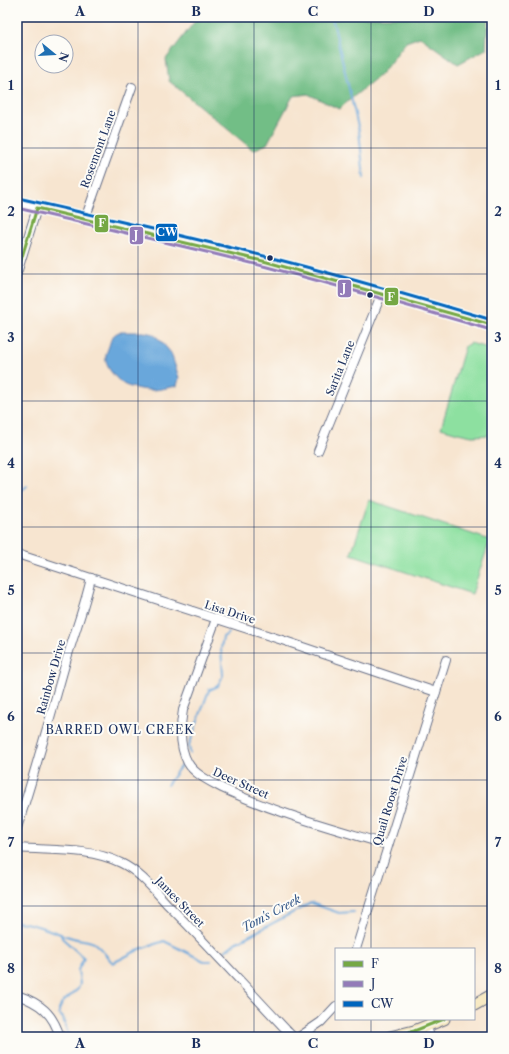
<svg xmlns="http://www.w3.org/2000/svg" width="509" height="1054" font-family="'Libre Caslon Text',serif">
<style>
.green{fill:#8de0a0;stroke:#54887f}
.forest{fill:#72be86;stroke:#467672}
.water{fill:#69a7db;stroke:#426b9c}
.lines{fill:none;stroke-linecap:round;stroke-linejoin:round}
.stream{stroke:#69a7db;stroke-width:2}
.minor-casing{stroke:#686f86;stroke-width:10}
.tertiary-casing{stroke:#686f86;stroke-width:12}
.secondary-casing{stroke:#686f86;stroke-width:13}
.minor{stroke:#fff;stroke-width:8}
.tertiary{stroke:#fff;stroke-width:10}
.secondary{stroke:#f7e9c3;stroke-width:11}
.bus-1-casing{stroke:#fdfcf7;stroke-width:6}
.bus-2-casing{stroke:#fdfcf7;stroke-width:6}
.bus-3-casing{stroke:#fdfcf7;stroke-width:6}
.bus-1{stroke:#75a844;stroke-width:3}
.bus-2{stroke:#937bb8;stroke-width:3}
.bus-3{stroke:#0065bd;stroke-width:3}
.grid{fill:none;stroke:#1b2f5e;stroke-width:1;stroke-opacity:0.55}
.bus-dot{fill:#1b2f5e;stroke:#fdfcf7;stroke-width:1.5}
.labels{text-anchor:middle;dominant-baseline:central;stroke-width:4;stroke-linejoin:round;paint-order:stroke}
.street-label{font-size:11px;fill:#1b2f5e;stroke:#fdfcf7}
.neighbourhood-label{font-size:12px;letter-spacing:1px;fill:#1b2f5e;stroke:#fdfcf7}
.water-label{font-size:12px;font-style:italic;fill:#36598a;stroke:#fdfcf7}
.line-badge{stroke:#fdfcf7;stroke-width:1.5}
.badge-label{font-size:11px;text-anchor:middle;font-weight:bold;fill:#fff}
.neatline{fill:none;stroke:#1b2f5e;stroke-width:1.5}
.grid-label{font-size:13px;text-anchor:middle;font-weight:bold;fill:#1b2f5e}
</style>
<rect width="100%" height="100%" fill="#fdfcf7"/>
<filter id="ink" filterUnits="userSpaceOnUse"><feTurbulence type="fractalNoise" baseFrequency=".025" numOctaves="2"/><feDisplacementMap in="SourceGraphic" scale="8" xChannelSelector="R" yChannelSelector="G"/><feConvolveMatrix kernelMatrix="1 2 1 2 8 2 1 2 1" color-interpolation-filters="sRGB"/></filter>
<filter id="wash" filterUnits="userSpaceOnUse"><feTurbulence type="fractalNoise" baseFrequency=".012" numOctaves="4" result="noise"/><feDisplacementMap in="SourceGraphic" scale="16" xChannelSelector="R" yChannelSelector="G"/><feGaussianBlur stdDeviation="0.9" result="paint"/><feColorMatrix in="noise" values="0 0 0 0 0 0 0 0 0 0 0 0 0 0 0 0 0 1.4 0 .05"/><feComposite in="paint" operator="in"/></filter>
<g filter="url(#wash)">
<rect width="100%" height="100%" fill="#f7e5d0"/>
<g class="green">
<polygon points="470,343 492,349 492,435 472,436 458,433 441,428 465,346"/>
<polygon points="369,500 490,540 472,594 351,554"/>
</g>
<polygon class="forest" points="198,17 488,17 486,49 458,64 420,37 406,42 382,73 339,109 308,94 293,96 267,144 253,150 169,81 166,59"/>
<path class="water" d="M119,332h25l9,2 7,6 11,13 8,25 -2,8c-8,1 -16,4 -25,4 -8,0 -20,-2 -27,-5 -7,-4 -18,-16 -19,-24 -1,-5 1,-10 3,-15 2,-7 3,-11 10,-14z"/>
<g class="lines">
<g class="stream">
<polyline points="332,17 359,131 364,178"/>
<polyline points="17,494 27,486"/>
<polyline points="190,753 189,745 209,690 218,686 223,675 221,649 223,637 229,633"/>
<polyline points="167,785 182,764"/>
<path d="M17,922c20,1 37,11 56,16 6,2 15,2 21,5 7,5 13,14 19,20l27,-14 24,-8 40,20h7"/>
<polyline points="61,934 62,938 84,958 78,970 80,984 78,989 62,1003 59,1010 59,1014 63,1018 69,1037"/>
<polyline points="224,952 235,943 311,903 339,913 354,912"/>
</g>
</g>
</g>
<g filter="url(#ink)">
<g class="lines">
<g class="minor-casing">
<g id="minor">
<polyline points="85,219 132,87"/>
<polyline points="17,273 37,208"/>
<polyline points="318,451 379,300 380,293"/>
<polyline points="17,554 282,640 436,692"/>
<path d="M216,619l-33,91c-3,17 -4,37 5,53 6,11 23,19 34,25 53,25 110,40 166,57"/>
<path d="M17,828c18,-56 34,-114 50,-170 8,-27 18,-53 24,-80"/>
<path d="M17,848c35,3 71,-1 104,15 19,9 33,27 47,42 43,43 83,88 125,132"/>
<polyline points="356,949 446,660"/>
<path d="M17,995c23,8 36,18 43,42"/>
<polyline points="427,1026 430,1037"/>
<polyline points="299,1037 321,1022 336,1006"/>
</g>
</g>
<g class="tertiary-casing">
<path id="tertiary" d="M17,203c84,19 167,38 250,59 76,20 150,41 225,63"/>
</g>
<g class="secondary-casing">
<g id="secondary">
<polyline points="474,1005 492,995"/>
<polyline points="390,1037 414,1031 444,1019"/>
</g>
</g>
<use href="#minor" class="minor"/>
<use href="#tertiary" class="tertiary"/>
<use href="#secondary" class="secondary"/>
<g class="bus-1-casing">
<g id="bus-1">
<polyline points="17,273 37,208 267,262 492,325"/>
<polyline points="390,1037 414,1031 444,1019"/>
</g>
</g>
<g class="bus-2-casing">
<path id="bus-2" d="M17,208c83,19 167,38 250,59 75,20 149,41 224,63"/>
</g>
<g class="bus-3-casing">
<path id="bus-3" d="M18,198c84,19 167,38 250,59 75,19 150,41 224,63"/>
</g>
<use href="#bus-1" class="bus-1"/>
<use href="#bus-2" class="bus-2"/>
<use href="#bus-3" class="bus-3"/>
</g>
</g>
<path class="grid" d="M138,17v1020M254,17v1020M371,17v932M17,148h475M17,274h475M17,401h475M17,527h475M17,653h475M17,780h475M17,906h475M371,1019v18"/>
<g class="bus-dot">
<circle cx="270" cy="258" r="3.5"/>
<circle cx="370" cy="295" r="3.5"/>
</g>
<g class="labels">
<g class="street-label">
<text transform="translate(98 149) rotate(-70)">Rosemont Lane</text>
<text transform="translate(340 368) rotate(-68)">Sarita Lane</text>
<text transform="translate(230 612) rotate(18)">Lisa Drive</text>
<text transform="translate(51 677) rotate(-74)">Rainbow Drive</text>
<text transform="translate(241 783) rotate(24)">Deer Street</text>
<text transform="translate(390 801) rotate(-73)">Quail Roost Drive</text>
<text transform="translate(180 902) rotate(46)">James Street</text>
</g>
<g class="neighbourhood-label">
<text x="120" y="729">BARRED OWL CREEK</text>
</g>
<g class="water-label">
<text transform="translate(271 913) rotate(-28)">Tom's Creek</text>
</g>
</g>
<g class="line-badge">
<rect x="94" y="214" width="15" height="19" rx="4" fill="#75a844"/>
<rect x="155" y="223" width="23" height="19" rx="4" fill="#0065bd"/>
<rect x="129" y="226" width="15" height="19" rx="4" fill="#937bb8"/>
<rect x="337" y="279" width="15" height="19" rx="4" fill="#937bb8"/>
<rect x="384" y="287" width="15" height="19" rx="4" fill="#75a844"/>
</g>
<g class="badge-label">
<text x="102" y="227">F</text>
<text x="167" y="236">CW</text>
<text x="136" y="239">J</text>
<text x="344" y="292">J</text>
<text x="391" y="301">F</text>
</g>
<rect width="509" height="1054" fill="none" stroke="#fdfcf7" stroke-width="44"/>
<rect x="335" y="948" width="140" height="72" fill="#fdfcf7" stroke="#a3aaba"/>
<rect x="343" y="961" width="20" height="6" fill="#75a844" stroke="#a3aaba"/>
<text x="371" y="968" font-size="12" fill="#1b2f5e">F</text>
<rect x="343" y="981" width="20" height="6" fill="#937bb8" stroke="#a3aaba"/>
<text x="371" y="988" font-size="12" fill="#1b2f5e">J</text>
<rect x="343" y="1001" width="20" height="6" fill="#0065bd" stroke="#a3aaba"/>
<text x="371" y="1008" font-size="12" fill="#1b2f5e">CW</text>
<g transform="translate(54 54) rotate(108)"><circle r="19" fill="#fdfcf7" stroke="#a3aaba"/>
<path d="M0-3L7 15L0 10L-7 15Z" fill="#1f6fb2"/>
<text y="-6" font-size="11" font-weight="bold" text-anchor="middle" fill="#1b2f5e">N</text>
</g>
<rect x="22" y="22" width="465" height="1010" class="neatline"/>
<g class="grid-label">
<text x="80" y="16">A</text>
<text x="196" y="16">B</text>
<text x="313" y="16">C</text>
<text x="429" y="16">D</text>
<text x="11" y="90">1</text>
<text x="498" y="90">1</text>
<text x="11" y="216">2</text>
<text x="498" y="216">2</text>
<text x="11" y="342">3</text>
<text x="498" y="342">3</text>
<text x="11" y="468">4</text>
<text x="498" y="468">4</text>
<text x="11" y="595">5</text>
<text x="498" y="595">5</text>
<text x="11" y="721">6</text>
<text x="498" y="721">6</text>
<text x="11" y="847">7</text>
<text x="498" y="847">7</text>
<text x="11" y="973">8</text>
<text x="498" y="973">8</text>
<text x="80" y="1048">A</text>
<text x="196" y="1048">B</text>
<text x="313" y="1048">C</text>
<text x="429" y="1048">D</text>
</g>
</svg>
